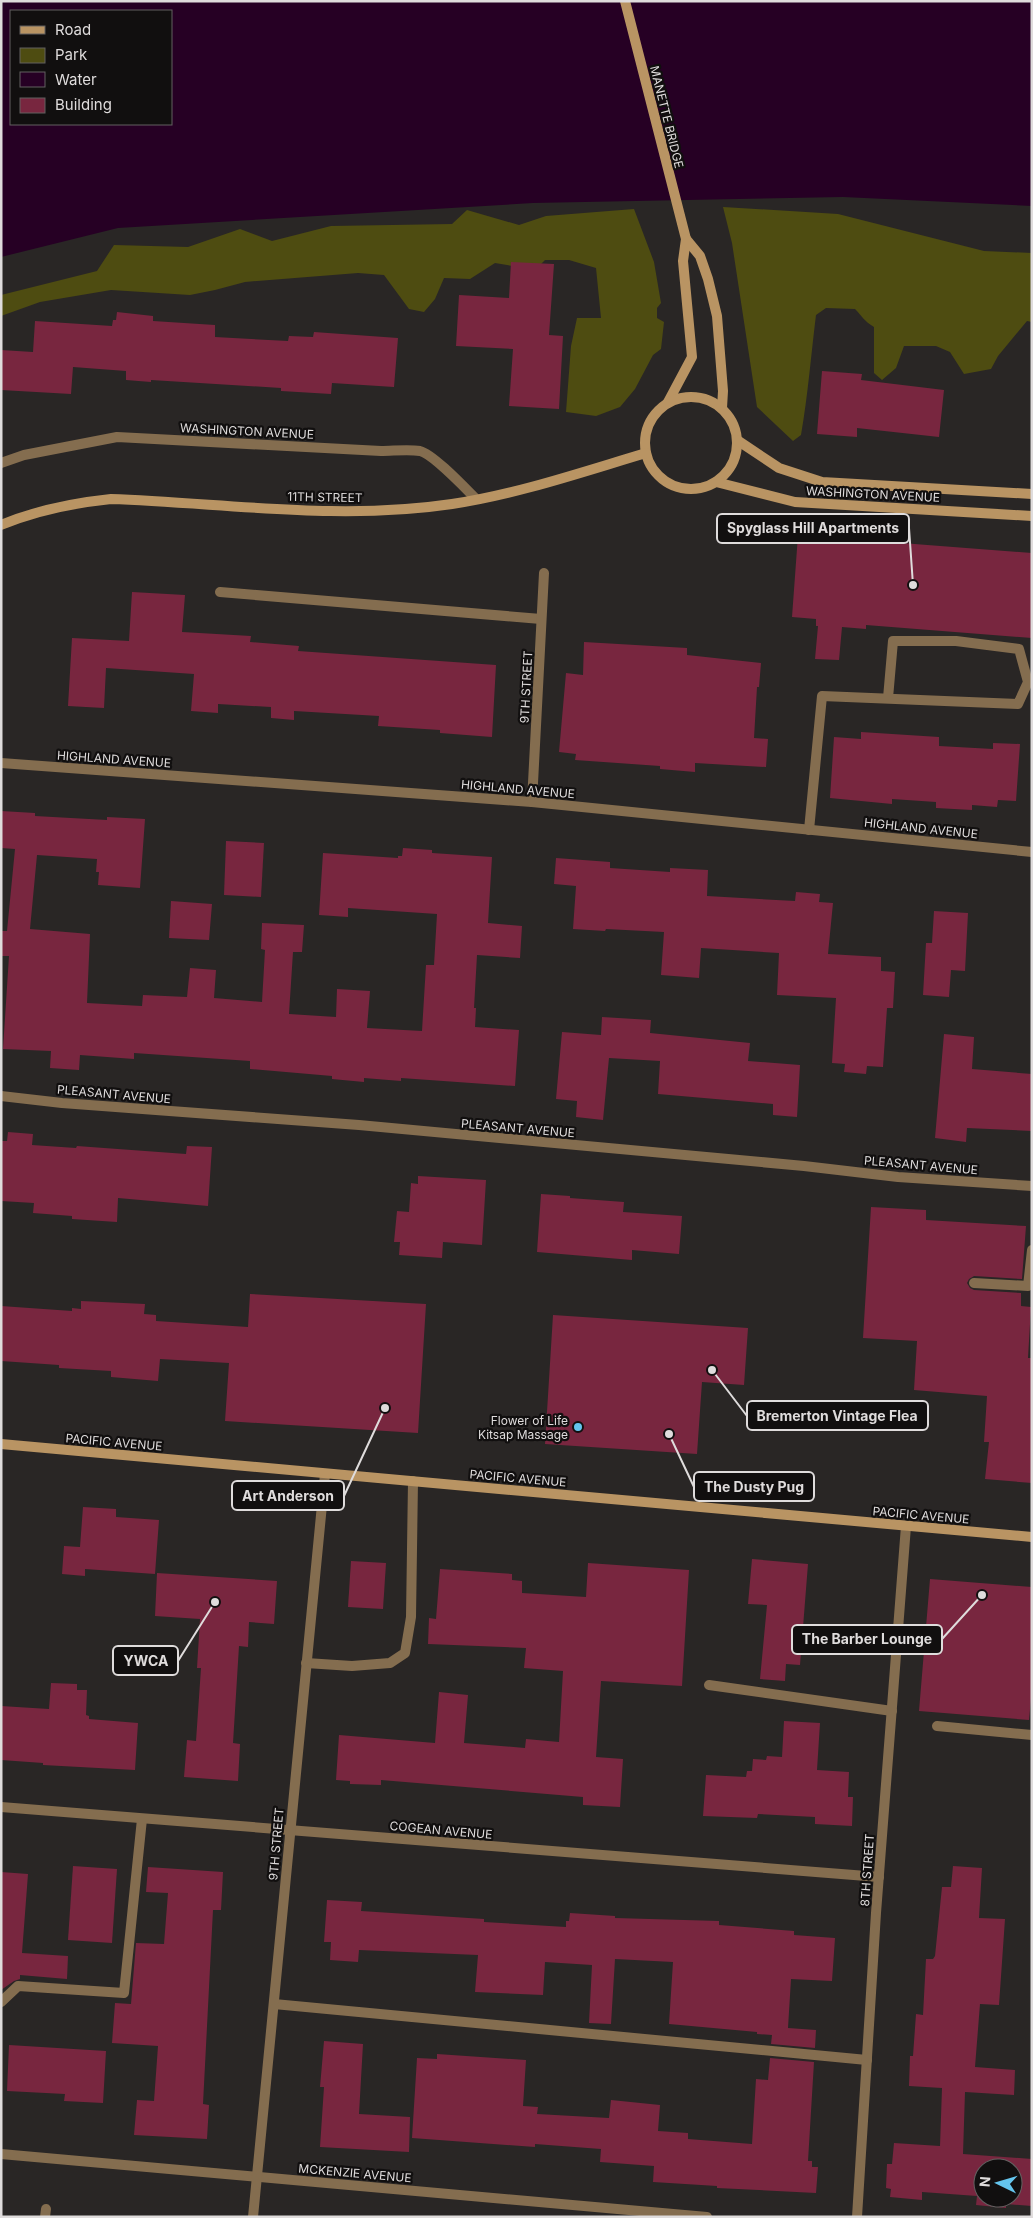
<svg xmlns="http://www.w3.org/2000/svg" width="1033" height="2218" font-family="Inter,sans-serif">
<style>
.green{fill:#4e4c11}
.water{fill:#260024;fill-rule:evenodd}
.building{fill:#78263f;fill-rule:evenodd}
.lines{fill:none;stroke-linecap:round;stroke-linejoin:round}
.lane{stroke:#846d4f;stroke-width:10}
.street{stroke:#846d4f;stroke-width:10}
.secondary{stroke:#b99463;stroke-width:10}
.poi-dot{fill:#64c5ee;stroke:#110f0f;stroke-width:2}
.labels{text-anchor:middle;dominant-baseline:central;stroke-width:4.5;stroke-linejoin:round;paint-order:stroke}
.street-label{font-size:12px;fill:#dfdcdc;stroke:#110f0f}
.poi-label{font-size:12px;fill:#dfdcdc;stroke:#110f0f;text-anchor:end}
.leader{fill:none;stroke:#dfdcdc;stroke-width:2}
.callout-dot{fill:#dfdcdc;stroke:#110f0f;stroke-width:2}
.callout{fill:#110f0f;stroke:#dfdcdc;stroke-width:2}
.callout-label{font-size:14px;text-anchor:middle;font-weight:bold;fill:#dfdcdc}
</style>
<rect width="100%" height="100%" fill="#292625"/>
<g class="green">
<path d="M723,207l115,7 146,37 48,2v69l-5,-1 -29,35 -7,13 -27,5 -14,-22 -14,-6h-32l-8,22 -14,12 -8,-7v-46c-10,-6 -12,-11 -19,-18l-29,-1 -10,7c-5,40 -8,80 -15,120l-8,6 -36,-34 -25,-164z"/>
<polygon points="634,209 654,262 661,303 657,308 657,318 664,322 661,349 653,355 635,389 620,407 596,416 566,412 571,346 577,318 601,318 596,268 569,260 545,260 539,266 518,267 495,263 470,279 444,278 435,299 424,312 409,309 384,275 358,273 245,282 215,290 190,295 111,290 40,302 1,316 1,295 97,271 114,245 188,247 240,229 272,241 331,226 452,224 467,210 519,225 546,216"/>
</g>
<path class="water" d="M1,1h1031v205l-189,-9 -310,6 -415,25 -117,29zM11,11h160v113h-160z"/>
<g class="building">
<polygon points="511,262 554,264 549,335 563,336 559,409 509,406 513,349 456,346 459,295 509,298"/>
<polygon points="117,312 153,316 153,321 215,325 215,337 288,341 289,336 313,337 314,332 398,338 394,387 332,383 331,394 281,391 281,388 151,380 151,382 126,380 126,371 73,367 71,394 1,390 1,350 33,352 35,321 112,326 113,320 116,320"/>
<polygon points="822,371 862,374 861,380 944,390 939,437 857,428 857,437 817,434"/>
<polygon points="798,535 1032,553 1032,638 866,625 866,629 842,627 839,660 815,659 818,626 816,626 816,619 792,617"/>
<polygon points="132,592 185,595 182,632 251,636 250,642 299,646 298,651 496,665 492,737 440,733 440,730 378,726 379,716 294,711 294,720 271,718 271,707 218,704 218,713 191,711 194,674 106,668 104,708 68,706 72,638 129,641"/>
<polygon points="584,642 687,648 687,655 761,663 759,687 757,687 754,738 768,739 766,767 695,763 695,772 660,769 660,766 575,760 576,754 559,752 566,673 583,675"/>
<polygon points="861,732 939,737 939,746 993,749 993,743 1020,744 1016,801 998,800 997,807 972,805 972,810 936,808 936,802 892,799 892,804 830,798 834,737 861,739"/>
<polygon points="1,811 35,813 35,816 107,820 107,817 145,819 140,888 98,885 99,872 96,872 97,859 37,855 30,929 90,934 87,1003 142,1006 143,995 187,997 190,968 216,970 214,998 262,1002 265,950 261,949 262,923 304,925 302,952 293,952 289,1014 336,1017 337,989 370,991 367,1028 422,1031 426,965 434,965 437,914 348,908 348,917 319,915 323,853 398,858 398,856 402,856 403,848 432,850 432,853 492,857 488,923 522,926 520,958 477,955 474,1008 476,1008 475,1027 519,1030 515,1086 401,1078 401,1081 364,1078 364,1082 332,1079 332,1076 250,1069 250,1061 134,1053 134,1059 80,1055 79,1070 50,1068 51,1051 3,1049 9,956 1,956 1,931 7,931 15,849 1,848"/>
<polygon points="226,841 264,843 261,897 224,895"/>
<polygon points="556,858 610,862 610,868 670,872 670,868 708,870 707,896 795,901 796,892 820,894 819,902 833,903 828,954 881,957 881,971 895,972 893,1008 887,1008 883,1067 867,1066 866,1074 844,1072 845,1064 832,1063 836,998 777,995 779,953 701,948 699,978 661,975 664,932 606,929 605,931 573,929 576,886 554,884"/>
<polygon points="171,901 212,904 209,940 169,938"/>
<polygon points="934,911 968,913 965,971 951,970 949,997 923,995 926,943 932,943"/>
<polygon points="602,1017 651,1020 650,1033 750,1043 748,1061 800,1065 797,1117 773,1115 773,1104 658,1094 660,1061 609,1058 603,1120 576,1117 577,1101 556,1099 562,1032 601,1035"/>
<polygon points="944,1034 974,1037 972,1069 1032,1074 1032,1131 967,1128 966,1142 935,1138"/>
<polygon points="8,1132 33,1134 32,1145 76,1148 77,1146 186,1154 187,1146 212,1147 208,1206 118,1198 117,1222 72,1219 72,1216 33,1213 34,1203 1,1201 1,1141 7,1141"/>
<polygon points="418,1176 486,1180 482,1245 443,1242 442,1258 399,1255 400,1242 394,1242 397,1211 409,1212 411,1183 418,1184"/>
<polygon points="541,1194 570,1196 570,1198 624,1202 623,1212 682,1216 679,1254 632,1250 632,1260 537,1252"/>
<polygon points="871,1207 926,1210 926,1220 1026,1226 1022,1279 974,1276 969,1279 967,1283 970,1288 974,1290 1021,1293 1021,1306 1031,1307 1028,1358 1032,1358 1032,1483 985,1479 989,1442 984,1442 987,1396 914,1390 917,1341 863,1338"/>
<polygon points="250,1294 426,1304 418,1433 225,1421 229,1363 160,1359 158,1381 111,1377 111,1371 59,1368 59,1365 1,1361 1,1306 72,1311 72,1308 81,1309 81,1301 145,1304 144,1314 156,1315 156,1321 248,1327"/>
<polygon points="553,1315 748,1328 744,1385 702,1382 697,1454 545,1444"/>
<polygon points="83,1507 116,1509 116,1517 159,1520 155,1574 85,1569 85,1576 62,1574 64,1546 80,1547"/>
<polygon points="752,1559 808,1564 800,1665 786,1664 785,1681 760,1679 767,1605 748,1604"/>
<polygon points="351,1561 386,1563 383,1609 348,1607"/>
<polygon points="588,1563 689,1570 682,1686 601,1681 596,1757 623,1759 620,1807 583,1805 583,1797 381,1780 381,1785 350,1784 350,1781 336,1780 339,1735 435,1743 439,1692 468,1695 464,1743 525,1748 526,1739 559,1742 563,1671 524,1668 526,1648 428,1644 429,1618 436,1619 440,1569 512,1574 512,1580 522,1581 522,1593 586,1597"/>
<polygon points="157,1573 277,1581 274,1624 249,1622 248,1647 239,1646 233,1743 240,1744 238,1781 184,1777 187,1740 196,1741 201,1668 197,1668 200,1619 155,1616"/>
<polygon points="930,1579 1032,1587 1032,1688 1029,1720 919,1711"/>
<polygon points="51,1683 77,1684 77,1690 87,1690 86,1715 89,1716 89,1719 138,1723 135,1770 43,1765 43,1763 1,1760 1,1706 49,1709"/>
<polygon points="784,1721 820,1723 817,1770 849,1772 848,1797 853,1797 852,1826 815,1824 815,1817 758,1814 757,1818 703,1816 706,1775 746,1777 747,1771 752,1771 753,1759 766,1760 767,1756 782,1757"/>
<polygon points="73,1866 117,1869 112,1943 68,1940"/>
<path d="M953,1866l29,2 -3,50 26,1 -6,86 -19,-1 -5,63 40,3 -1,25 -49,-3 -2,62 69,5v47l-26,-2v4l-30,-3 1,-9 -55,-4v8l-32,-3 1,-8 -5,-1 1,-24h5l2,-21 46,3 2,-58 -33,-2 1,-30h3l3,-42 7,1 3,-56h7l2,-3 7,-69h9zM983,2168h30v30h-30z"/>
<polygon points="148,1867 223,1872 221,1910 213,1910 203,2104 209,2105 207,2139 134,2135 137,2100 154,2101 158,2046 112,2043 115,2003 131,2004 136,1943 164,1944 168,1893 146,1892"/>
<polygon points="1,1872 28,1874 22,1953 68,1956 67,1979 20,1975 20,1979 14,1981 1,1990"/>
<polygon points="327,1900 362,1902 361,1911 484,1919 484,1922 566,1927 566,1921 569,1921 570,1913 615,1916 615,1918 719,1921 719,1925 794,1931 794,1935 835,1938 832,1981 791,1979 788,2028 816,2030 815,2048 771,2044 772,2035 757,2034 757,2032 669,2024 673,1962 615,1959 611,2024 589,2023 592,1965 545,1962 543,1995 475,1992 478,1955 359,1950 358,1962 330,1960 331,1942 324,1942"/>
<polygon points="324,2041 363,2044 359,2114 410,2117 409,2152 320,2147 324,2087 320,2087"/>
<polygon points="9,2045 106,2051 103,2103 64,2101 65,2094 7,2091"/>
<polygon points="437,2054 526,2060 523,2106 538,2107 537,2114 609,2118 611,2100 660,2105 658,2131 688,2133 688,2139 752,2144 756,2079 768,2080 770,2058 814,2062 808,2161 812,2161 812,2167 818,2167 816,2193 717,2188 717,2186 653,2182 654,2166 600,2162 601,2149 535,2144 535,2147 412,2138 417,2058 437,2059"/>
</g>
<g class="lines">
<g class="lane">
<polyline points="220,592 541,619"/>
<polyline points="809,830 822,696 1018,704 1028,682 1019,649 956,641 893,641 888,698"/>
<polyline points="974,1283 1028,1286 1032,1250"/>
<polyline points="306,1663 352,1666 390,1663 405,1653 411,1617 413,1481"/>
<polyline points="709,1685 892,1711"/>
<polyline points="937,1726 1032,1735"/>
<polyline points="1,2002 18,1986 124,1993 142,1819"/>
<polyline points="274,2004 867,2060"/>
<polyline points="45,2217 46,2209"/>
</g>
<g class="street">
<path d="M1,463l23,-8 93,-18 264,14c12,0 27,-2 39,0 13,3 45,37 56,48"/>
<polyline points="1,763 532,802 1032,852"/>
<polyline points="532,802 544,573"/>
<polyline points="1,1096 62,1103 359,1125 804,1166 898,1177 1032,1186"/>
<polyline points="1,1807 879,1877"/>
<polyline points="1,2154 707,2217"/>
<polyline points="253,2217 325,1474"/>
<polyline points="857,2217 876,1913 906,1526"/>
</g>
<g class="secondary">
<polyline points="625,1 686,239 683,261 692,357 668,402"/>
<polyline points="686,239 700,256 708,279 717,316 723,391 722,408"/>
<circle cx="691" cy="443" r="46"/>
<polyline points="737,440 779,468 822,482 1032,494"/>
<polyline points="716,482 795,502 1032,516"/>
<path d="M1,525c36,-15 72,-22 110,-26 114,4 228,22 341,5 66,-10 130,-32 194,-51"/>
<polyline points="1,1444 1032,1537"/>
</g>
</g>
<circle class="poi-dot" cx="578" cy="1427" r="5"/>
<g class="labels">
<g class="street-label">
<text transform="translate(667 117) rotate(76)">MANETTE BRIDGE</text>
<text transform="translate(247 431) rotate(3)">WASHINGTON AVENUE</text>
<text transform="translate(873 494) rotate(3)">WASHINGTON AVENUE</text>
<text transform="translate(325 497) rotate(1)">11TH STREET</text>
<text transform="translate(526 687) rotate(-87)">9TH STREET</text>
<text transform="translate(114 759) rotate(4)">HIGHLAND AVENUE</text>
<text transform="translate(518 789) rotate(5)">HIGHLAND AVENUE</text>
<text transform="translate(921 828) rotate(6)">HIGHLAND AVENUE</text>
<text transform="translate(114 1094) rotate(5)">PLEASANT AVENUE</text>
<text transform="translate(518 1128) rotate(5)">PLEASANT AVENUE</text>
<text transform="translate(921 1165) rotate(5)">PLEASANT AVENUE</text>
<text transform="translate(114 1442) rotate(5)">PACIFIC AVENUE</text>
<text transform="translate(518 1478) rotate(5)">PACIFIC AVENUE</text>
<text transform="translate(921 1515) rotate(5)">PACIFIC AVENUE</text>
<text transform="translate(441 1830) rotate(5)">COGEAN AVENUE</text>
<text transform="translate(276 1844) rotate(-85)">9TH STREET</text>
<text transform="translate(867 1870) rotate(-86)">8TH STREET</text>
<text transform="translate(355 2173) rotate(5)">MCKENZIE AVENUE</text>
</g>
<g class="poi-label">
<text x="568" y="1420">Flower of Life<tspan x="568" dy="14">Kitsap Massage</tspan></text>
</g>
</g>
<path class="leader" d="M913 585L909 528M712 1370L747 1416M669 1434L694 1487M385 1408L344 1496M982 1595L942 1639M215 1602L178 1661"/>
<g class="callout-dot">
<circle cx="913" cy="585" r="5"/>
<circle cx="712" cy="1370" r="5"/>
<circle cx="669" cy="1434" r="5"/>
<circle cx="385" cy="1408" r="5"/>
<circle cx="982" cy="1595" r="5"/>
<circle cx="215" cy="1602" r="5"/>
</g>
<g class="callout">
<rect x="717" y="514" width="192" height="29" rx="5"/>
<rect x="747" y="1401" width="181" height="29" rx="5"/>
<rect x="694" y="1472" width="120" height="29" rx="5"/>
<rect x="232" y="1481" width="112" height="29" rx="5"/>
<rect x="792" y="1625" width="150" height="29" rx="5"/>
<rect x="113" y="1646" width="65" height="29" rx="5"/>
</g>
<g class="callout-label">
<text x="813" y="533">Spyglass Hill Apartments</text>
<text x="837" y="1421">Bremerton Vintage Flea</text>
<text x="754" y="1492">The Dusty Pug</text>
<text x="288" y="1501">Art Anderson</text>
<text x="867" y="1644">The Barber Lounge</text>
<text x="146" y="1666">YWCA</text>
</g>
<rect width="1033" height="2218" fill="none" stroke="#dfdcdc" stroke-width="5"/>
<rect x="10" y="10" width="162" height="115" fill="#110f0f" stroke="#636161"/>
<rect x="20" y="26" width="25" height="8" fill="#b99463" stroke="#636161"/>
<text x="55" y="35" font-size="15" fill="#dfdcdc">Road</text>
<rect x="20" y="48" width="25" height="15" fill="#4e4c11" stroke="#636161"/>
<text x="55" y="60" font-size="15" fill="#dfdcdc">Park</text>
<rect x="20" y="72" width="25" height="15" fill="#260024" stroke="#636161"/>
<text x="55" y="85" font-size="15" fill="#dfdcdc">Water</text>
<rect x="20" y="98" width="25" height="15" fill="#78263f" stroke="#636161"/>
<text x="55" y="110" font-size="15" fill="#dfdcdc">Building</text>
<g transform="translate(998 2183) rotate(275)"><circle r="24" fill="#110f0f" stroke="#636161"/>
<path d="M0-4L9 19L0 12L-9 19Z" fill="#64c5ee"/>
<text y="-8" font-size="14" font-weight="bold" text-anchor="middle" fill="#dfdcdc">N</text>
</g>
</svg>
